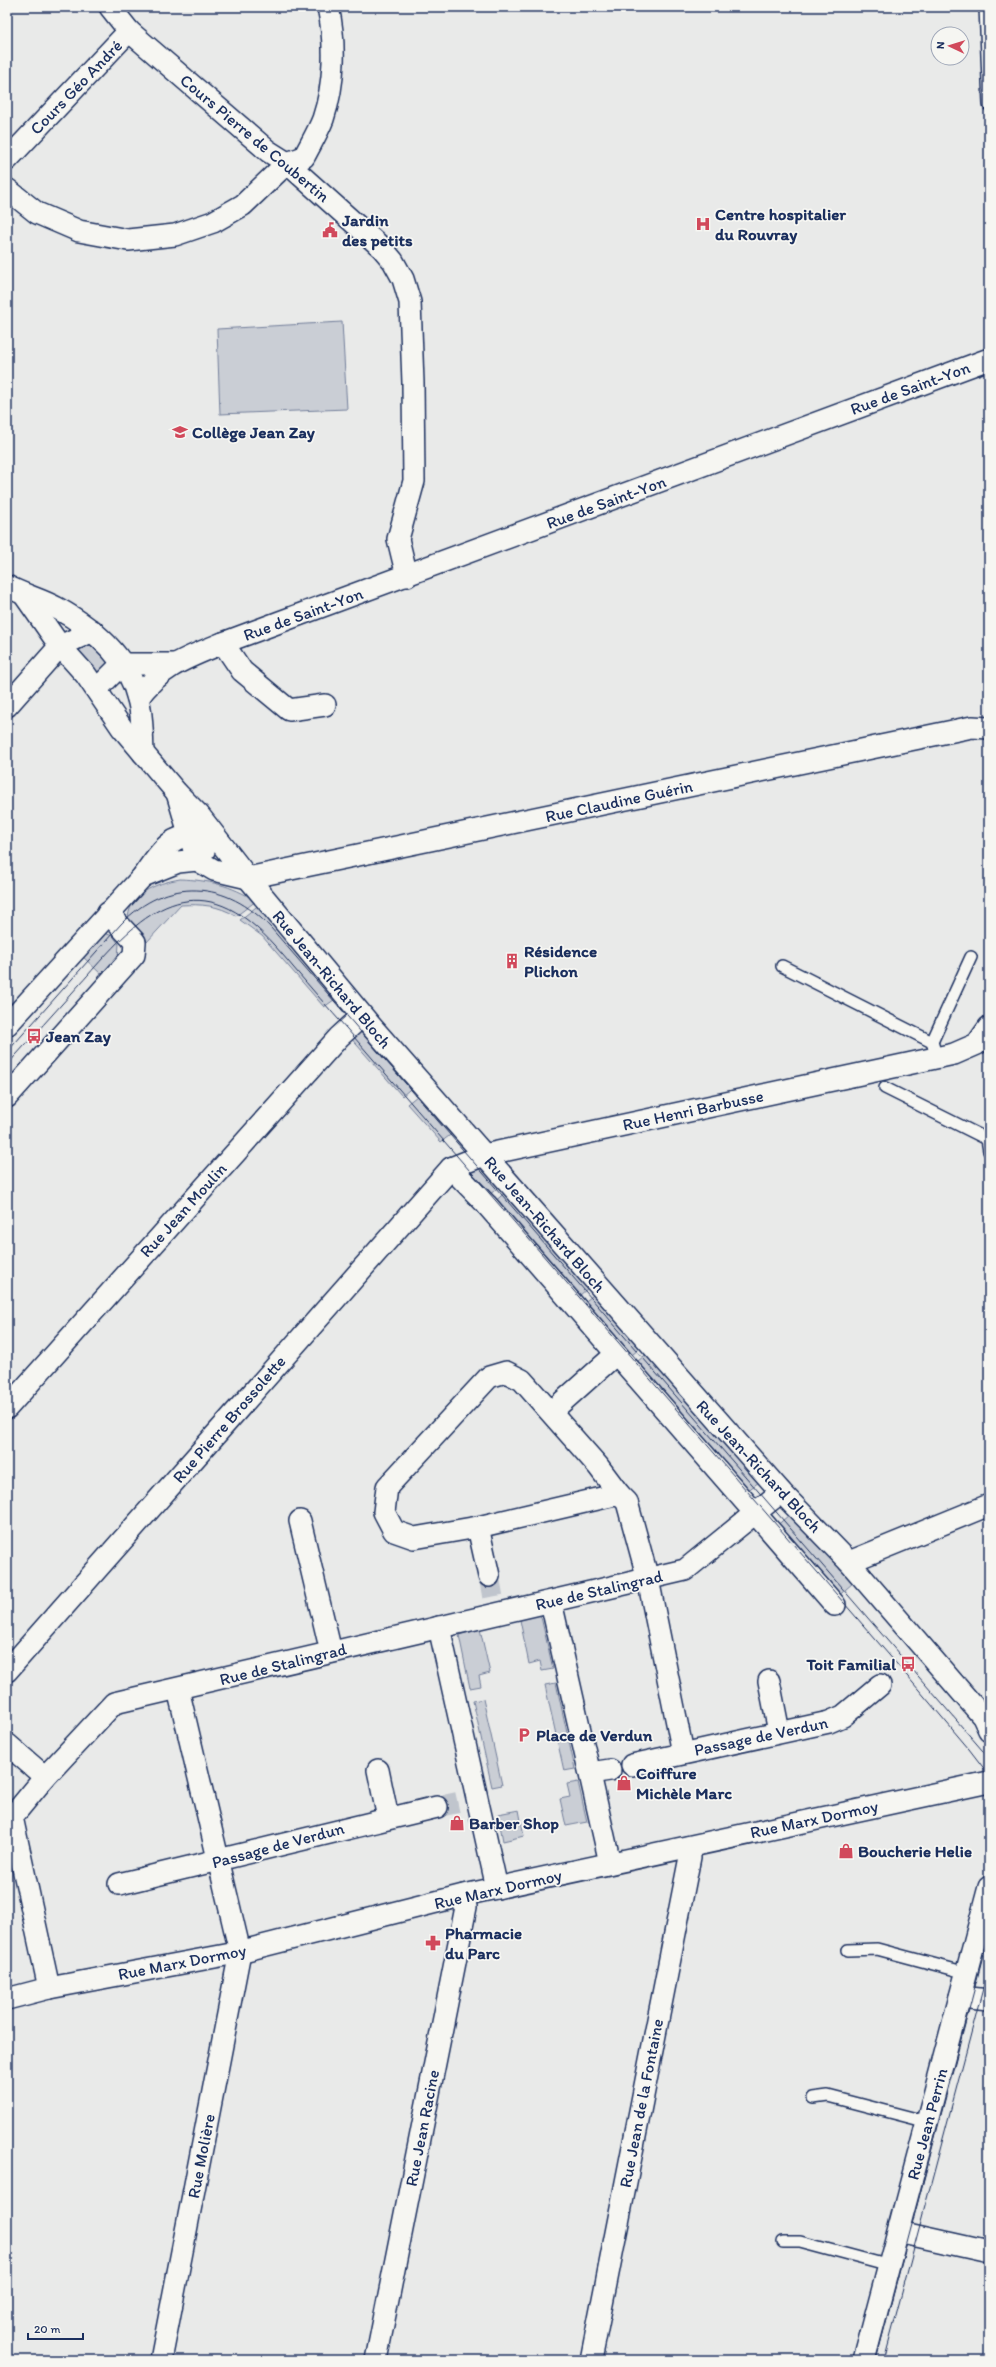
<svg xmlns="http://www.w3.org/2000/svg" width="996" height="2367" font-family="Itim,sans-serif">
<style>
.grass{fill:#caced5;stroke:#727e9a}
.lines{fill:none;stroke-linecap:round;stroke-linejoin:round}
.minor-tunnel{stroke:#c0c5cd;stroke-width:21;stroke-dasharray:21 10;stroke-linecap:butt}
.service-casing{stroke:#1b2f5e;stroke-width:14}
.minor-casing{stroke:#1b2f5e;stroke-width:24}
.service{stroke:#f6f6f2;stroke-width:11}
.minor{stroke:#f6f6f2;stroke-width:21}
.tram{stroke:#1b2f5e;stroke-width:1}
.labels{text-anchor:middle;dominant-baseline:central;stroke-width:3.5;stroke-linejoin:round;paint-order:stroke}
.street-label{font-size:17px;fill:#1b2f5e;stroke:#f6f6f2}
.poi-label{font-size:17px;font-weight:bold;fill:#1b2f5e;stroke:#f6f6f2;text-anchor:start}
</style>
<rect width="100%" height="100%" fill="#e9eae9"/>
<filter id="ink" filterUnits="userSpaceOnUse"><feTurbulence type="fractalNoise" baseFrequency=".025" numOctaves="2"/><feDisplacementMap in="SourceGraphic" scale="8" xChannelSelector="R" yChannelSelector="G"/><feConvolveMatrix kernelMatrix="1 2 1 2 8 2 1 2 1" color-interpolation-filters="sRGB"/></filter>
<g filter="url(#ink)">
<g class="grass">
<polygon points="342,322 347,409 220,414 217,329"/>
<polygon points="89,644 110,664 99,681 74,648"/>
<path d="M180,879c28,1 51,6 76,22l-20,15c-18,-11 -35,-12 -55,-11l-35,38 -11,-10 -7,-11c-1,-28 28,-39 52,-43z"/>
<polygon points="261,903 341,995 324,1007 262,936 240,920"/>
<polygon points="104,933 113,936 119,944 118,958 104,977 78,952"/>
<polygon points="361,1028 416,1084 402,1096 349,1036"/>
<polygon points="422,1092 457,1130 441,1142 407,1104"/>
<polygon points="478,1163 503,1183 487,1197 463,1168"/>
<polygon points="508,1190 591,1285 576,1299 493,1203"/>
<polygon points="598,1291 644,1345 627,1359 581,1305"/>
<polygon points="649,1352 759,1482 743,1494 633,1365"/>
<polygon points="789,1515 854,1582 835,1599 774,1528"/>
<polygon points="539,1615 541,1617 553,1669 542,1671 540,1661 529,1664 520,1620"/>
<polygon points="480,1629 490,1673 479,1676 481,1686 470,1688 459,1635"/>
<polygon points="556,1683 575,1769 564,1771 545,1685"/>
<polygon points="483,1699 502,1785 492,1787 473,1701"/>
<polygon points="578,1782 587,1822 566,1826 560,1799 570,1797 567,1784"/>
<polygon points="519,1810 524,1836 503,1841 498,1814"/>
</g>
<g class="lines">
<g class="minor-tunnel">
<polyline points="489,1576 493,1598"/>
<polyline points="437,1807 460,1802"/>
</g>
<g class="service-casing">
<g id="service">
<polyline points="985,7 989,105"/>
<polyline points="782,966 932,1042 937,1058"/>
<polyline points="932,1042 971,957"/>
<polyline points="885,1088 987,1139 989,1151"/>
<polyline points="848,1950 877,1949 967,1973"/>
<polyline points="813,2098 828,2096 928,2122"/>
<polyline points="783,2242 800,2242 890,2266"/>
</g>
</g>
<g class="minor-casing">
<g id="minor">
<polyline points="110,7 129,31 268,151 287,163 382,248 393,261 403,279 410,302 413,383 414,481 398,539 407,576"/>
<polyline points="7,160 129,31"/>
<path d="M7,189l30,24 42,18 49,9 47,-5 38,-13 30,-17 44,-42 17,-6c6,-12 14,-25 19,-38 12,-36 13,-76 5,-112"/>
<path d="M7,586c16,9 34,13 50,22 36,20 71,48 81,91 5,17 4,36 5,54"/>
<polyline points="25,596 60,646 86,675 122,728 177,793 199,815 248,878 371,1026 781,1492 849,1562 983,1717 989,1730"/>
<polyline points="223,643 242,671 289,710 325,705"/>
<polyline points="122,664 173,664"/>
<polyline points="97,689 122,664"/>
<path d="M138,698c23,-32 51,-41 85,-55l766,-284"/>
<polyline points="7,706 60,646 93,631"/>
<polyline points="177,793 197,860 214,870 248,878 972,727 989,728"/>
<polyline points="143,876 178,862 197,860 205,849"/>
<path d="M7,1025l136,-149c16,-23 28,-44 59,-41"/>
<polyline points="7,1097 134,955 135,942 108,913"/>
<polyline points="451,1168 486,1204 835,1605"/>
<polygon points="506,1372 522,1380 598,1466 619,1494 478,1527 414,1538 394,1531 384,1512 387,1487 489,1377"/>
<polyline points="7,1408 339,1037 362,1016"/>
<polyline points="551,1412 616,1354"/>
<polyline points="619,1494 627,1502 648,1579 683,1753"/>
<polyline points="300,1521 331,1652"/>
<polyline points="478,1527 489,1576"/>
<polyline points="849,1562 989,1505"/>
<polyline points="551,1602 610,1863"/>
<polyline points="439,1627 497,1888"/>
<polyline points="7,1671 451,1168 484,1155 954,1054 977,1044 989,1027"/>
<polyline points="769,1681 779,1732"/>
<polyline points="7,1744 45,1777"/>
<polyline points="632,1765 829,1722 843,1716 880,1685"/>
<polyline points="378,1770 388,1818"/>
<polyline points="590,1773 610,1770"/>
<polyline points="119,1884 437,1807"/>
<polyline points="49,1988 12,1817 45,1777 114,1703 685,1570 781,1492"/>
<polyline points="960,1997 989,2000"/>
<polyline points="7,1999 49,1988 231,1954 464,1895 989,1782"/>
<polyline points="899,2232 989,2252"/>
<polyline points="161,2360 240,1952 178,1689"/>
<polyline points="376,2360 466,1907 464,1895"/>
<polyline points="591,2360 690,1857 688,1847"/>
<polyline points="864,2360 989,1887"/>
</g>
</g>
<use href="#service" class="service"/>
<use href="#minor" class="minor"/>
<g class="tram">
<path d="M7,1052l114,-128c46,-48 106,-44 150,4l718,830"/>
<path d="M7,1065c24,-27 49,-54 73,-81 41,-46 93,-115 162,-68 20,14 36,33 51,51 18,21 36,42 54,62l555,641 67,79 20,26"/>
<polyline points="876,2360 989,1934"/>
<polyline points="884,2360 989,1966"/>
</g>
</g>
</g>
<defs>
<g id="hospital-bare" transform="scale(1.2)"><path d="M-5-5h3v3.5h4V-5h3V5h-3V1.5h-4V5h-3Z" fill="#d1495b" stroke="#f6f6f2" stroke-width="2.5" paint-order="stroke"/></g>
<g id="civic-bare" transform="scale(1.2)"><path d="M-.6-6.5H3V-4.5H.6V-3L4-1V1h2V6H-6V1h2V-1L-.6-3ZM-1.2 2.5V6h2.4V2.5Z" fill="#d1495b" stroke="#f6f6f2" stroke-width="2.5" paint-order="stroke"/></g>
<g id="school-bare" transform="scale(1.2)"><path d="M0-5L7-2L0 1L-7-2ZM-4 1L0 2.5L4 1V4Q0 6-4 4Z" fill="#d1495b" stroke="#f6f6f2" stroke-width="2.5" paint-order="stroke"/></g>
<g id="building-bare" transform="scale(1.2)"><path d="M-4-6H4V6H1V3H-1V6H-4ZM-2.5-4.3h1.7v1.8h-1.7ZM.8-4.3h1.7v1.8H.8ZM-2.5-1h1.7V.8h-1.7ZM.8-1h1.7V.8H.8Z" fill="#d1495b" stroke="#f6f6f2" stroke-width="2.5" paint-order="stroke"/></g>
<g id="bus-bare" transform="scale(1.2)"><path d="M-5-6H5V4H4V6H2V4H-2V6H-4V4H-5ZM-3.5-4V0h7V-4ZM-3.5 1.2v1.5H-2V1.2ZM2 1.2v1.5H3.5V1.2Z" fill="#d1495b" stroke="#f6f6f2" stroke-width="2.5" paint-order="stroke"/></g>
<g id="parking-bare" transform="scale(1.2)"><path d="M-3.5-5.5H1a3.5 3.5 0 0 1 0 7H-1V5.5H-3.5ZM-1-3.4V-.6H.8a1.4 1.4 0 0 0 0-2.8Z" fill="#d1495b" stroke="#f6f6f2" stroke-width="2.5" paint-order="stroke"/></g>
<g id="shop-bare" transform="scale(1.2)"><path d="M-5-2.5h2.3a2.7 3.5 0 0 1 5.4 0H5L5.5 6h-11ZM-1.5-2.5h3a1.5 2.3 0 0 0-3 0Z" fill="#d1495b" stroke="#f6f6f2" stroke-width="2.5" paint-order="stroke"/></g>
<g id="pharmacy-bare" transform="scale(1.2)"><path d="M-2-6h4v4h4v4h-4v4h-4v-4h-4v-4h4Z" fill="#d1495b" stroke="#f6f6f2" stroke-width="2.5" paint-order="stroke"/></g>
</defs>
<g fill-rule="evenodd">
<use href="#hospital-bare" x="703" y="224"/>
<use href="#civic-bare" x="330" y="230"/>
<use href="#school-bare" x="180" y="432"/>
<use href="#building-bare" x="512" y="961"/>
<use href="#bus-bare" x="34" y="1036"/>
<use href="#bus-bare" x="908" y="1664"/>
<use href="#parking-bare" x="524" y="1735"/>
<use href="#shop-bare" x="624" y="1783"/>
<use href="#shop-bare" x="457" y="1823"/>
<use href="#shop-bare" x="846" y="1851"/>
<use href="#pharmacy-bare" x="433" y="1943"/>
</g>
<g class="labels">
<g class="street-label">
<text transform="translate(76 87) rotate(-46)">Cours Géo André</text>
<text transform="translate(255 138) rotate(40)">Cours Pierre de Coubertin</text>
<text transform="translate(910 388) rotate(-20)">Rue de Saint-Yon</text>
<text transform="translate(606 502) rotate(-20)">Rue de Saint-Yon</text>
<text transform="translate(303 614) rotate(-20)">Rue de Saint-Yon</text>
<text transform="translate(619 801) rotate(-12)">Rue Claudine Guérin</text>
<text transform="translate(332 979) rotate(50)">Rue Jean-Richard Bloch</text>
<text transform="translate(693 1110) rotate(-12)">Rue Henri Barbusse</text>
<text transform="translate(183 1210) rotate(-48)">Rue Jean Moulin</text>
<text transform="translate(545 1224) rotate(49)">Rue Jean-Richard Bloch</text>
<text transform="translate(229 1419) rotate(-49)">Rue Pierre Brossolette</text>
<text transform="translate(759 1466) rotate(47)">Rue Jean-Richard Bloch</text>
<text transform="translate(599 1590) rotate(-13)">Rue de Stalingrad</text>
<text transform="translate(283 1664) rotate(-14)">Rue de Stalingrad</text>
<text transform="translate(761 1736) rotate(-12)">Passage de Verdun</text>
<text transform="translate(814 1819) rotate(-12)">Rue Marx Dormoy</text>
<text transform="translate(278 1845) rotate(-15)">Passage de Verdun</text>
<text transform="translate(498 1889) rotate(-13)">Rue Marx Dormoy</text>
<text transform="translate(182 1962) rotate(-11)">Rue Marx Dormoy</text>
<text transform="translate(641 2103) rotate(-79)">Rue Jean de la Fontaine</text>
<text transform="translate(927 2124) rotate(-75)">Rue Jean Perrin</text>
<text transform="translate(422 2128) rotate(-79)">Rue Jean Racine</text>
<text transform="translate(201 2156) rotate(-79)">Rue Molière</text>
</g>
<g class="poi-label">
<text x="715" y="214">Centre hospitalier<tspan x="715" dy="20">du Rouvray</tspan></text>
<text x="342" y="220">Jardin<tspan x="342" dy="20">des petits</tspan></text>
<text x="192" y="432">Collège Jean Zay</text>
<text x="524" y="951">Résidence<tspan x="524" dy="20">Plichon</tspan></text>
<text x="46" y="1036">Jean Zay</text>
<text x="896" y="1664" text-anchor="end">Toit Familial</text>
<text x="536" y="1735">Place de Verdun</text>
<text x="636" y="1773">Coiffure<tspan x="636" dy="20">Michèle Marc</tspan></text>
<text x="469" y="1823">Barber Shop</text>
<text x="858" y="1851">Boucherie Helie</text>
<text x="445" y="1933">Pharmacie<tspan x="445" dy="20">du Parc</tspan></text>
</g>
</g>
<rect width="996" height="2367" fill="none" stroke="#f6f6f2" stroke-width="24"/>
<rect x="12" y="12" width="972" height="2343" fill="none" stroke="#1b2f5e" stroke-width="1.5" filter="url(#ink)"/>
<g transform="translate(950 46) rotate(274)"><circle r="19" fill="#f6f6f2" stroke="#9ea6b7"/>
<path d="M0-3L7 15L0 10L-7 15Z" fill="#d1495b"/>
<text y="-6" font-size="11" font-weight="bold" text-anchor="middle" fill="#1b2f5e">N</text>
</g>
<path d="M28 2333v6h55v-6" fill="none" stroke="#1b2f5e" stroke-width="2"/>
<text x="34" y="2333" font-size="12" fill="#1b2f5e" stroke="#f6f6f2" stroke-width="3" paint-order="stroke">20 m</text>
</svg>
